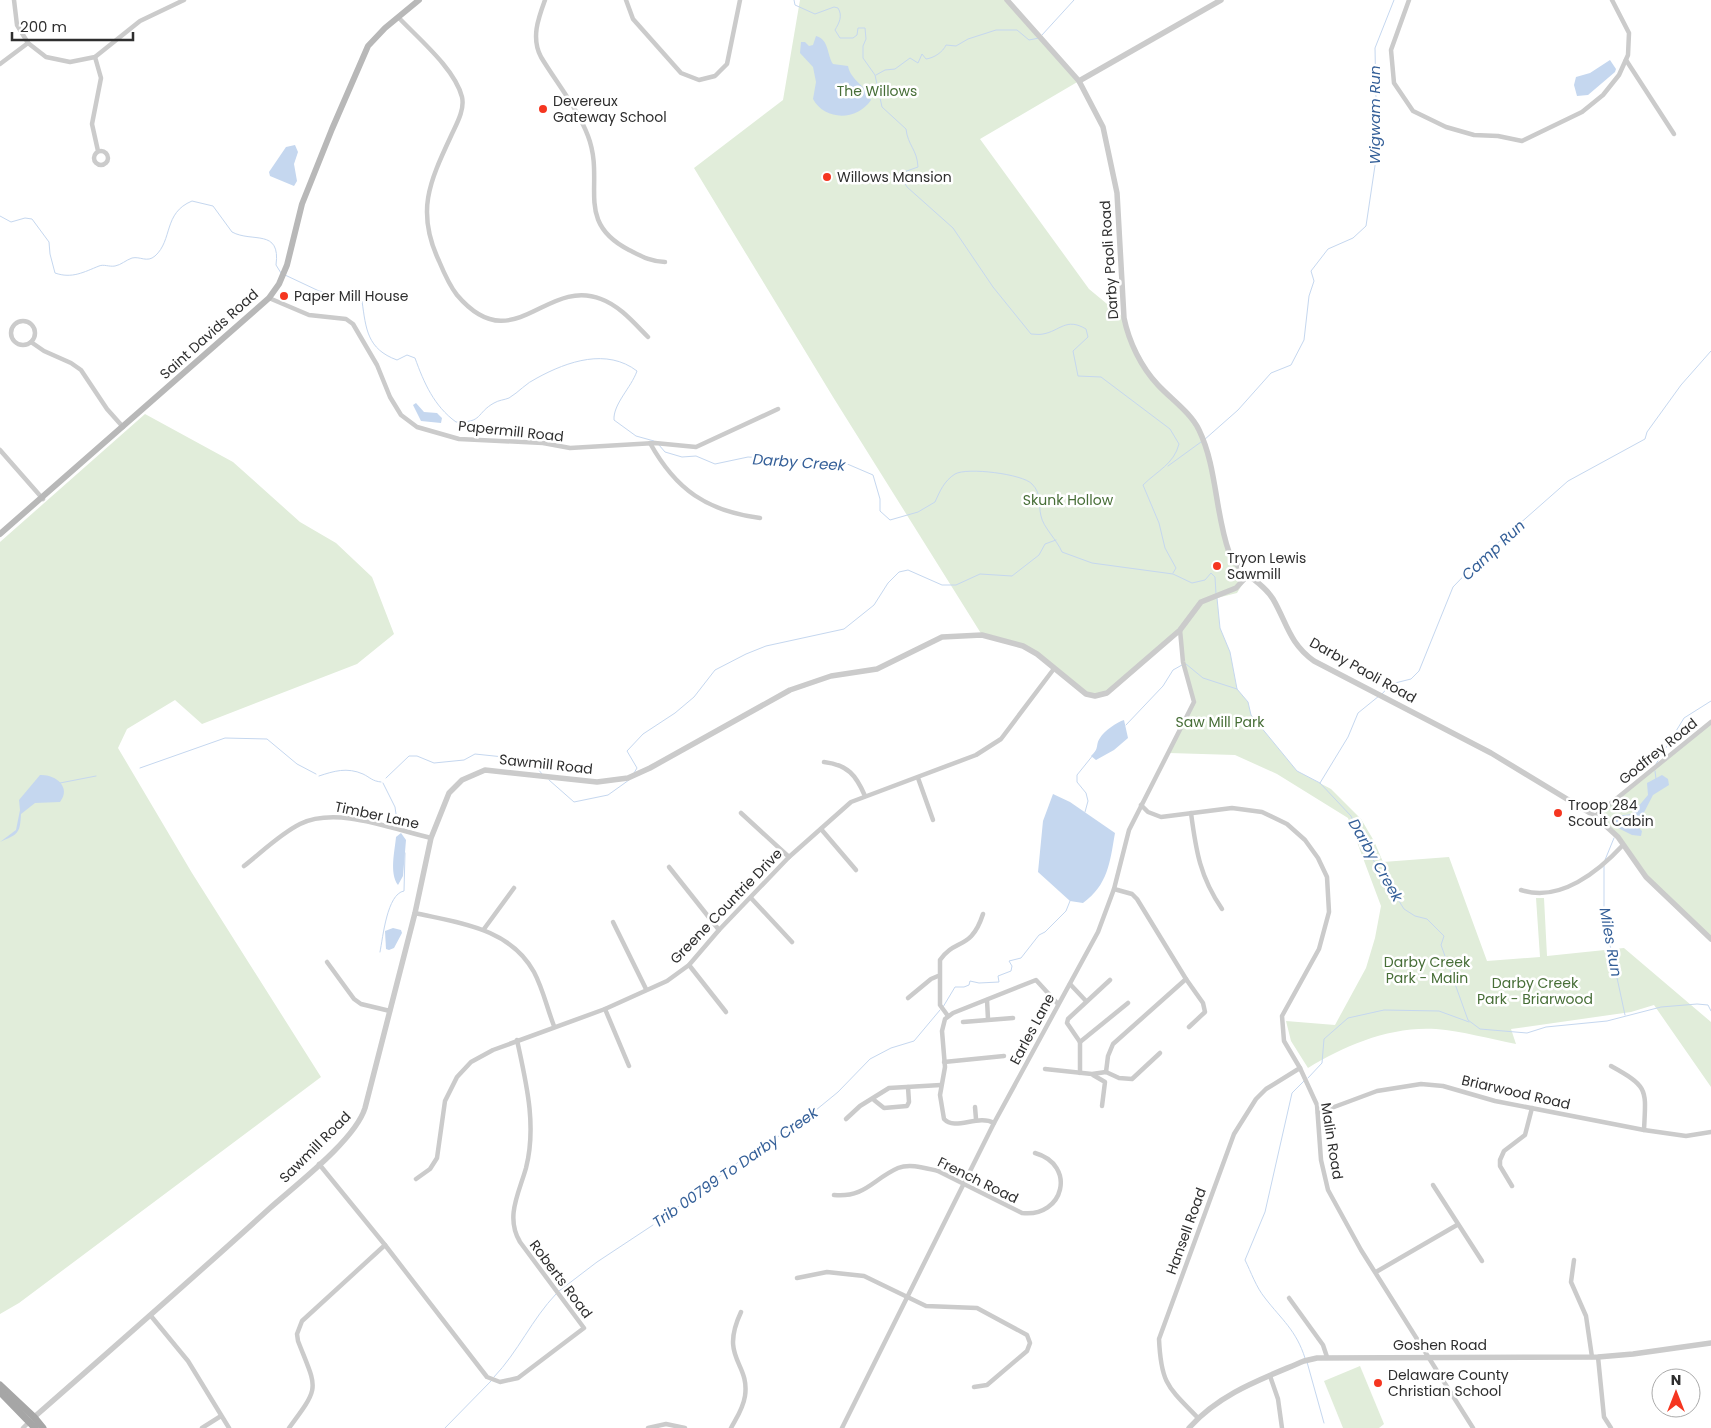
<svg xmlns="http://www.w3.org/2000/svg" width="1711" height="1428" font-family="Poppins,sans-serif">
<style>
.green{fill:#e1edda}
.water{fill:#c5d7ef}
.lines{fill:none;stroke-linecap:round;stroke-linejoin:round}
.stream{stroke:#c5d7ef;stroke-width:1}
.minor{stroke:#cbcbcb;stroke-width:4.5}
.tertiary{stroke:#cbcbcb;stroke-width:5.5}
.secondary{stroke:#b8b8b8;stroke-width:6}
.primary{stroke:#a6a6a6;stroke-width:7}
.poi-dot{fill:#f53620;stroke:#fff;stroke-width:2}
.labels{text-anchor:middle;dominant-baseline:central;stroke-width:5;stroke-linejoin:round;paint-order:stroke}
.park-label{font-size:14px;fill:#476e37;stroke:#fff}
.poi-label{font-size:14px;fill:#2e2e2e;stroke:#fff;text-anchor:start}
.street-label{font-size:14px;fill:#2e2e2e;stroke:#fff}
.water-label{font-size:15px;font-style:italic;fill:#345f98;stroke:#fff}
</style>
<rect width="100%" height="100%" fill="#fff"/>
<g class="green">
<path d="M800,0h207l72,81 -99,58 109,150 35,29 4,17 28,48 39,40 11,23 24,107 18,22 -11,18 -20,5 3,30 10,24 7,37 11,13 3,13 46,56 34,18 30,30 13,22 9,21 66,-5 38,104 53,-4 -4,-59h8l3,58 77,-8 87,74v65l-57,-82 -23,7 -120,17 5,15c-26,-5 -54,-13 -80,-15 -45,-3 -91,16 -128,39l-17,-27 -5,-20 49,4 31,-57 9,-30 6,-32 -33,-88 -71,-44 -42,-19 -66,-2 25,-51 -6,-19 -8,-53 -73,63 -21,1 -63,-48 -41,-11 -149,-238 -139,-229 89,-68z"/>
<polygon points="145,414 233,462 300,522 336,543 372,577 394,634 357,664 202,724 175,700 127,729 118,748 192,873 321,1077 19,1303 0,1314 0,542"/>
<polygon points="1711,722 1711,939 1656,887 1623,845 1595,816"/>
<polygon points="1360,1366 1384,1424 1379,1428 1343,1428 1324,1381"/>
</g>
<g class="water">
<path d="M816,36c13,3 11,19 17,28l15,2c3,15 18,19 23,34 -14,21 -46,21 -58,-1l3,-17 -3,-15 -13,-14 1,-11h4l4,4 4,-1z"/>
<polygon points="1610,60 1616,69 1615,72 1588,95 1577,96 1574,85 1576,77 1590,73"/>
<polygon points="295,145 298,152 294,164 297,181 294,186 270,176 269,172 286,147"/>
<polygon points="416,403 424,412 437,413 442,418 441,423 421,421 413,405"/>
<path d="M1124,720l4,18 -14,12 -18,10 -5,-4c9,-8 4,-11 9,-18 4,-7 17,-16 24,-18z"/>
<path d="M40,775c15,-1 32,12 20,27l-25,1 -14,11c-1,20 -3,20 -21,28l16,-12 4,-20 -1,-10z"/>
<polygon points="1662,775 1668,779 1669,785 1653,795 1637,826 1642,831 1641,836 1632,835 1616,827 1616,816 1632,814 1648,795 1647,783"/>
<path d="M1053,794l17,8 45,31c-5,29 -7,52 -32,70l-13,-2 -32,-29 5,-51z"/>
<path d="M401,833l5,7 -3,36 -5,9c-9,-12 -3,-35 -2,-48z"/>
<polygon points="393,928 401,930 402,933 394,948 389,950 386,949 385,931"/>
</g>
<g class="lines">
<g class="stream">
<path d="M794,0l1,5 20,9 19,-7 4,1c5,8 1,15 -3,22l5,8h13l4,-3 1,-7h7l1,11 -3,7v12l12,17 7,32 24,22c2,17 11,20 12,38l-14,5 -2,7 5,8 46,41 40,59 38,47c4,0 8,1 12,0 17,-3 23,-17 43,-5l2,8 -15,14 5,25 23,1 69,52 9,15c-5,20 -22,27 -36,41l16,38 6,25 11,20 -3,5"/>
<polyline points="1042,35 1074,0"/>
<path d="M876,75l9,-5 10,-1 15,-11 8,5 4,-9 4,5c8,-1 17,-7 20,-14l10,1 12,-7 28,-9h21l12,10 10,-2"/>
<path d="M0,216l11,6 14,-4 7,1 17,23 1,12 5,19c17,6 29,-1 44,-7 5,-2 10,1 16,0 6,-1 11,-6 17,-8 8,-2 15,5 23,-2 18,-16 8,-43 37,-55l21,5 19,26c20,11 49,-4 44,33l5,8"/>
<path d="M285,275l34,16 34,6 9,4c4,28 5,48 35,59l10,-5 8,3c9,25 19,48 41,64 27,1 20,-9 38,-19 5,-3 10,-3 15,-5 10,-6 17,-15 28,-20 31,-17 70,-30 100,-7 -6,17 -24,33 -23,49l22,16 18,5"/>
<polyline points="1204,440 1238,410 1271,373 1291,365 1304,340 1309,296 1314,281 1311,271 1328,249 1353,238 1366,226 1377,152 1375,48 1394,0"/>
<path d="M659,445l6,7 17,5 14,-1 19,8 33,-7 85,5 12,1 28,12 7,24v12l10,9 28,-8 17,-10c5,-11 9,-21 20,-28 12,-7 68,0 77,10 10,10 6,20 9,32 2,11 16,24 21,36l30,11 81,11 19,9 13,-3 6,-7 4,4 1,17"/>
<polyline points="1168,466 1201,442"/>
<polyline points="1217,598 1220,628 1230,652 1237,689 1248,702 1251,715 1297,771 1320,783 1351,816 1367,850 1404,909 1415,916 1427,919 1444,936 1441,945 1468,1020 1480,1029 1527,1033 1546,1027 1607,1021 1661,1007 1697,1004 1708,1005 1711,1011"/>
<polyline points="1186,664 1203,678 1237,689"/>
<polyline points="1382,694 1391,684 1411,679 1419,671 1453,587 1484,555 1568,481 1645,439 1647,432 1681,385 1711,351"/>
<polyline points="1126,725 1163,686 1173,670 1182,665"/>
<polyline points="1656,764 1684,718 1711,701"/>
<polyline points="140,768 225,738 267,739 297,764 316,774"/>
<polyline points="1655,771 1656,779"/>
<polyline points="634,773 637,768 627,751 643,734 675,713 694,697 715,670 746,654 766,646 844,629 874,605 888,583 899,572 908,570 942,585 956,585 980,574 1012,576 1039,555 1045,544 1056,540"/>
<path d="M319,776c15,-5 28,-9 44,-2 8,4 9,7 18,8"/>
<polyline points="386,778 409,756 417,756 434,763 464,760 475,754 513,758 538,769 542,774"/>
<polyline points="549,780 574,802 608,795 629,780"/>
<polyline points="60,783 96,776"/>
<polyline points="383,783 395,807 398,828"/>
<polyline points="1320,783 1348,737 1358,713 1379,696"/>
<polyline points="1085,812 1088,801 1086,793 1077,782 1077,775 1098,749"/>
<polyline points="1605,860 1614,838"/>
<polyline points="1604,866 1604,917 1625,1015"/>
<path d="M380,952c3,-15 7,-58 24,-61l1,-38"/>
<polyline points="943,1007 955,987 964,987 969,985 970,981 979,983 999,982 998,976 1011,971 1012,966 1009,961 1021,958 1039,935 1045,932 1066,911 1070,901"/>
<polyline points="1308,1078 1322,1063 1324,1039 1348,1018 1384,1010 1439,1011 1469,1022"/>
<path d="M1305,1080l-13,13 -27,119 -20,48c6,12 11,27 20,38 17,22 31,32 40,60"/>
<polyline points="659,1221 760,1146 794,1128 838,1092 870,1059 891,1048 914,1041 940,1010"/>
<polyline points="559,1291 597,1262 653,1225"/>
<polyline points="1307,1362 1324,1423"/>
<path d="M494,1377c24,-25 38,-58 62,-83"/>
<polyline points="445,1428 492,1380"/>
</g>
<g class="minor">
<polyline points="14,0 17,25 28,43 46,57 70,62 95,57 140,21 184,0"/>
<path d="M545,0c-7,19 -14,38 -4,57 15,25 37,52 47,79 18,47 -15,85 41,114 12,6 22,12 36,12"/>
<polyline points="626,0 633,19 681,73 699,80 715,76 727,64 740,0"/>
<polyline points="1409,0 1391,50 1394,83 1413,111 1446,127 1474,135 1498,136 1522,141 1582,112 1603,95 1619,75 1628,55 1629,33 1612,0"/>
<path d="M399,18c20,21 56,51 63,79 3,13 -6,28 -11,39 -22,47 -35,76 -12,125 5,12 10,24 18,34 56,66 88,-18 144,4 19,7 33,24 47,38"/>
<polyline points="95,57 101,78 92,124 98,151"/>
<polyline points="1626,60 1674,134"/>
<polyline points="0,64 28,43"/>
<circle cx="101" cy="158" r="7"/>
<polyline points="269,298 309,315 346,319 353,324 360,336 377,365 390,397 401,415 417,427 459,439 543,443 570,448 655,443 696,447 778,409"/>
<circle cx="23" cy="333" r="12"/>
<polyline points="31,342 44,351 71,363 81,370 107,409 123,427"/>
<path d="M650,443c26,47 57,68 110,75"/>
<polyline points="0,450 43,499"/>
<path d="M824,762c24,3 32,13 41,34"/>
<polyline points="918,778 933,820"/>
<polyline points="1141,805 1148,812 1161,817 1232,808 1262,812 1287,824 1305,840 1318,858 1327,877 1329,912 1319,949 1282,1016 1284,1041 1300,1068 1317,1105 1321,1160 1328,1190 1361,1250 1473,1428"/>
<polyline points="741,813 789,857"/>
<path d="M1191,813c5,38 9,64 31,96"/>
<polyline points="1595,816 1711,722"/>
<polyline points="821,829 856,870"/>
<path d="M244,866c18,-14 36,-32 56,-42 37,-18 92,5 131,14"/>
<polyline points="669,867 719,930"/>
<polyline points="1114,889 1132,894 1137,899 1186,979 1203,1003 1205,1012 1189,1027"/>
<path d="M1521,890c39,13 78,-19 102,-45"/>
<polyline points="751,898 792,942"/>
<path d="M415,913c44,10 95,15 119,59 9,17 13,36 20,54"/>
<polyline points="613,922 646,989"/>
<polyline points="484,929 514,888"/>
<polyline points="327,962 354,999 361,1004 390,1011"/>
<polyline points="689,965 726,1012"/>
<polyline points="1070,984 1086,1001"/>
<polyline points="908,998 931,979 938,976"/>
<polyline points="987,1000 988,1019"/>
<polyline points="605,1009 629,1066"/>
<path d="M948,1016l-8,-11v-45c15,-22 31,-9 43,-46"/>
<polyline points="963,1022 1013,1018"/>
<polyline points="1080,1042 1128,1003"/>
<polyline points="944,1062 1004,1056"/>
<path d="M1611,1066c38,21 35,23 33,64"/>
<polyline points="1045,1069 1092,1074 1106,1072 1119,1078 1132,1079 1160,1053"/>
<polyline points="1106,1072 1108,1056 1113,1044 1186,979"/>
<polyline points="1080,1073 1080,1042 1067,1023 1068,1019 1110,980"/>
<polyline points="1093,1075 1105,1082 1102,1106"/>
<polyline points="874,1100 884,1108 907,1106 909,1102 908,1087"/>
<polyline points="975,1107 976,1119"/>
<polyline points="1318,1113 1377,1091 1421,1084 1443,1086 1495,1101 1644,1130 1686,1136 1711,1132"/>
<polyline points="846,1119 860,1106 889,1088 941,1085"/>
<path d="M994,1123c-16,-9 -39,8 -50,-4l-4,-24 5,-28 -3,-36 3,-12 8,-6 83,-33 22,24"/>
<path d="M319,1164l66,81 102,132 13,5 18,-4 66,-50 -64,-86c-15,-25 -1,-49 6,-74 11,-43 0,-86 -9,-128"/>
<polyline points="416,1179 430,1169 437,1158 445,1101 457,1077 471,1062 493,1050 605,1009 667,981 689,965 719,930 789,857 851,802 976,755 1001,739 1053,670"/>
<polyline points="1433,1185 1482,1261"/>
<polyline points="1512,1186 1500,1166 1500,1160 1504,1151 1525,1135 1532,1108"/>
<path d="M834,1195c31,3 39,-16 64,-27 12,-5 27,0 40,3l84,42c42,5 55,-48 13,-60"/>
<polyline points="1574,1260 1571,1282 1586,1316 1592,1357"/>
<polyline points="1376,1272 1457,1225"/>
<polyline points="797,1278 827,1272 864,1276 926,1306 977,1308 1027,1335 1030,1343 1027,1351 987,1385 974,1387"/>
<polyline points="1289,1298 1323,1345 1327,1357"/>
<polyline points="151,1316 188,1361 229,1428"/>
<polyline points="1598,1357 1604,1417 1611,1428"/>
<polyline points="1270,1376 1278,1399 1282,1428"/>
<path d="M1198,1418c-30,-31 -37,-34 -39,-79l75,-205 22,-35 10,-10 34,-21"/>
<polyline points="23,1428 30,1421"/>
<polyline points="202,1428 221,1416"/>
<path d="M289,1428c32,-43 28,-38 9,-87l-1,-7 5,-13 83,-76"/>
<polyline points="648,1428 666,1424 685,1428"/>
<path d="M731,1428c6,-11 12,-19 14,-32 5,-34 -26,-37 -4,-84"/>
<polyline points="842,1428 994,1123 1098,932 1114,889 1129,830 1194,702 1183,662 1180,630"/>
</g>
<g class="tertiary">
<path d="M1007,0l72,81 24,46 14,66 7,125c5,24 17,49 34,67 13,14 33,28 41,45 18,37 16,83 30,122 8,21 33,28 44,47 14,24 16,44 41,62l177,92 104,63 23,21 28,40 65,62"/>
<polyline points="1079,81 1221,0"/>
<path d="M32,1419c80,-70 160,-140 238,-211 27,-24 85,-68 95,-100l50,-195 16,-75 18,-45 13,-13 23,-10 112,12 31,-4 22,-10 140,-78 41,-14 46,-7 65,-32 40,-2 41,11 14,8 49,40 9,2 12,-3 73,-63 21,-28 35,-14 12,-13"/>
<path d="M1189,1428c31,-35 73,-49 115,-67l13,-3 281,-1 35,-3 78,-11"/>
</g>
<polyline class="secondary" points="0,534 269,298 279,284 287,265 302,204 332,129 368,46 385,28 419,0"/>
<g class="primary">
<polyline points="0,1385 34,1417 43,1428"/>
<polyline points="0,1392 35,1428"/>
</g>
</g>
<g class="poi-dot">
<circle cx="543" cy="109" r="5"/>
<circle cx="827" cy="177" r="5"/>
<circle cx="284" cy="296" r="5"/>
<circle cx="1217" cy="566" r="5"/>
<circle cx="1558" cy="813" r="5"/>
<circle cx="1378" cy="1383" r="5"/>
</g>
<g class="labels">
<g class="park-label">
<text x="877" y="91">The Willows</text>
<text x="1068" y="500">Skunk Hollow</text>
<text x="1220" y="722">Saw Mill Park</text>
<text x="1427" y="962">Darby Creek<tspan x="1427" dy="16">Park - Malin</tspan></text>
<text x="1535" y="983">Darby Creek<tspan x="1535" dy="16">Park - Briarwood</tspan></text>
</g>
<g class="poi-label">
<text x="553" y="101">Devereux<tspan x="553" dy="16">Gateway School</tspan></text>
<text x="837" y="177">Willows Mansion</text>
<text x="294" y="296">Paper Mill House</text>
<text x="1227" y="558">Tryon Lewis<tspan x="1227" dy="16">Sawmill</tspan></text>
<text x="1568" y="805">Troop 284<tspan x="1568" dy="16">Scout Cabin</tspan></text>
<text x="1388" y="1375">Delaware County<tspan x="1388" dy="16">Christian School</tspan></text>
</g>
<g class="street-label">
<text transform="translate(1109 260) rotate(-94)">Darby Paoli Road</text>
<text transform="translate(209 334) rotate(-42)">Saint Davids Road</text>
<text transform="translate(511 431) rotate(6)">Papermill Road</text>
<text transform="translate(1363 670) rotate(29)">Darby Paoli Road</text>
<text transform="translate(1658 751) rotate(-39)">Godfrey Road</text>
<text transform="translate(546 764) rotate(6)">Sawmill Road</text>
<text transform="translate(377 815) rotate(12)">Timber Lane</text>
<text transform="translate(726 906) rotate(-46)">Greene Countrie Drive</text>
<text transform="translate(1032 1029) rotate(-62)">Earles Lane</text>
<text transform="translate(1516 1092) rotate(13)">Briarwood Road</text>
<text transform="translate(1332 1141) rotate(81)">Malin Road</text>
<text transform="translate(315 1147) rotate(-45)">Sawmill Road</text>
<text transform="translate(978 1180) rotate(26)">French Road</text>
<text transform="translate(1186 1231) rotate(-70)">Hansell Road</text>
<text transform="translate(561 1279) rotate(53)">Roberts Road</text>
<text x="1440" y="1345">Goshen Road</text>
</g>
<g class="water-label">
<text transform="translate(1374 115) rotate(-90)">Wigwam Run</text>
<text transform="translate(799 462) rotate(4)">Darby Creek</text>
<text transform="translate(1493 550) rotate(-43)">Camp Run</text>
<text transform="translate(1376 860) rotate(60)">Darby Creek</text>
<text transform="translate(1611 942) rotate(80)">Miles Run</text>
<text transform="translate(735 1167) rotate(-35)">Trib 00799 To Darby Creek</text>
</g>
</g>
<g transform="translate(1676 1393)"><circle r="24" fill="#ffffff" stroke="#ababab"/>
<path d="M0-4L9 19L0 12L-9 19Z" fill="#f53620"/>
<text y="-8" font-size="14" font-weight="bold" text-anchor="middle" fill="#2e2e2e">N</text>
</g>
<path d="M12 32v8h121v-8" fill="none" stroke="#2e2e2e" stroke-width="2.5"/>
<text x="20" y="32" font-size="15" fill="#2e2e2e" stroke="#ffffff" stroke-width="4" paint-order="stroke">200 m</text>
</svg>
